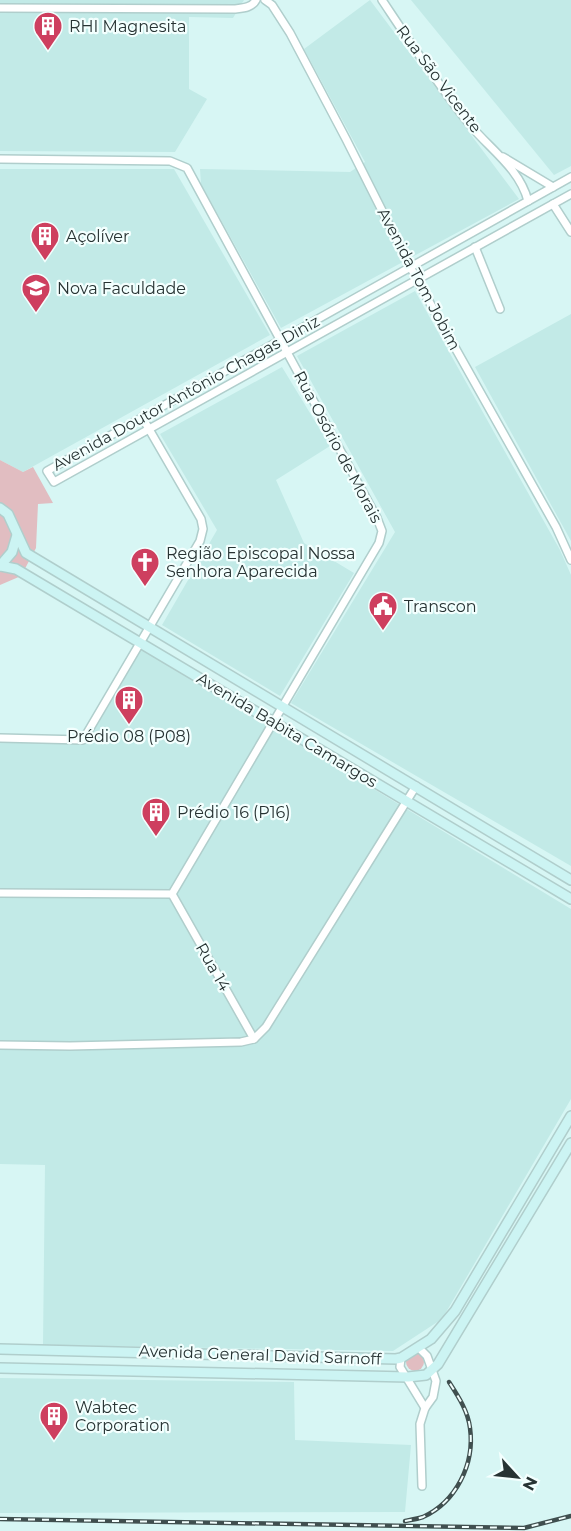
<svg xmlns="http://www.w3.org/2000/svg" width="571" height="1531" font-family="Montserrat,sans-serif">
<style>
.built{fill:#c2eae7}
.green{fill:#e1bdc1}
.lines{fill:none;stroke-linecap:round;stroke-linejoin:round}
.minor-casing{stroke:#b0cecc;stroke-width:10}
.secondary-casing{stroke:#b0cecc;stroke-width:12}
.minor{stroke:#fff;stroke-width:7}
.secondary{stroke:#ccf4f3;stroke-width:9}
.rail-casing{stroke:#404f4f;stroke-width:4.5}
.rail{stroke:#f3fffe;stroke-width:2;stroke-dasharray:7;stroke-linecap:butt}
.labels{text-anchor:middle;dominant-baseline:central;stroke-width:4.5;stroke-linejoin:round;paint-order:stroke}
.poi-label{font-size:16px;fill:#273333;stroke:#f3fffe;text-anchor:start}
.street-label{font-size:16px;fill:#273333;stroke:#f3fffe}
</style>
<rect width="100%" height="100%" fill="#d7f6f4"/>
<g class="built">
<polygon points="0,0 244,0 233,18 189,17 189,89 207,99 175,152 0,151"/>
<polygon points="370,0 519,199 281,328 201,184 200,169 350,172 365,162 304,49"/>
<polygon points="411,0 571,0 571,166 554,175"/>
<polygon points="0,169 174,169 270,335 23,472 0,460"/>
<polygon points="415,291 560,550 571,575 571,866 291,703 395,532 297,356"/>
<polygon points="571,314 571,541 475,367"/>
<polygon points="282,367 330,446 276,480 304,543 354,573 280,696 162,625 217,530 160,434"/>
<polygon points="142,648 571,909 571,1099 442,1319 393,1351 43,1345 45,1165 0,1164 0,741 85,743"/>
<polygon points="0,1378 294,1382 295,1440 411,1445 405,1512 0,1513"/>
</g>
<g class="green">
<polygon points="0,460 23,472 33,467 53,503 38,504 36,548 21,576 0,585"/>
<circle cx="415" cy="1362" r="9"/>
</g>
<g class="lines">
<g class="minor-casing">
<g id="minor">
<polyline points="265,0 272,5 290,33 346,139 417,280 556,527 571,560"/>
<path d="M382,0c28,42 56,85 88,125 20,24 50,44 58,76"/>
<path d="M0,8l234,1c8,-1 18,-1 22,-9"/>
<polyline points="503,157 553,187"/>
<polyline points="0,159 170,161 187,168 377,518 382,531 379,543 172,894 0,893"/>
<polyline points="571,177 47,471 54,482 571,194"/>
<polyline points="553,204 571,232"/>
<polyline points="475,247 500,309"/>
<polyline points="0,738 83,740 200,541 203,529 201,519 142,417"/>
<polyline points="172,894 254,1039"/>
<polyline points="0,1045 70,1046 241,1042 254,1039 266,1027 416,786"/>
<polyline points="419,1348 427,1356 436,1381 433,1397 425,1408 420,1424 422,1486"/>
<polyline points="401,1358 400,1367 425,1408"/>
</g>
</g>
<g class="secondary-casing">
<g id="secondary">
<polyline points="0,508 8,514 26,553 571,880"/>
<polyline points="0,566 12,552 17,535"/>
<polyline points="1,566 16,569 571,899"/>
<polyline points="0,1349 396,1359 401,1358 431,1339 455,1311 571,1116"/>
<polyline points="0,1368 408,1377 426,1375 438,1364 571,1143"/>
</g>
</g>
<use href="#minor" class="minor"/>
<use href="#secondary" class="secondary"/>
<g class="rail-casing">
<g id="rail">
<polyline points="0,1519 524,1528 571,1516"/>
<path d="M405,1521c5,-1 12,-2 18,-4 33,-15 52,-53 47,-89 -2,-17 -12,-32 -21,-46"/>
</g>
</g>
<use href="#rail" class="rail"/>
</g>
<defs>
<g id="building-pin" transform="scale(1.5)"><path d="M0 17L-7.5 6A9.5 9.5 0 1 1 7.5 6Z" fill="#ce3f5f" stroke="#f3fffe"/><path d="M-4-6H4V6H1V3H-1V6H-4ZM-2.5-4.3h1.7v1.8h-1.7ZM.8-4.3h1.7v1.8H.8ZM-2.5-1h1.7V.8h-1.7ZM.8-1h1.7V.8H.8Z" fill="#fff"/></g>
<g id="university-pin" transform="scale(1.5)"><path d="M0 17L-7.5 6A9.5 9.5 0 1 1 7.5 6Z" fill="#ce3f5f" stroke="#f3fffe"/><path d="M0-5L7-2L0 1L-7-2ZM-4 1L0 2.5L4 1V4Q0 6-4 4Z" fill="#fff"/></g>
<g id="church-pin" transform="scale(1.5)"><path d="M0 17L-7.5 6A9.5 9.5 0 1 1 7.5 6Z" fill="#ce3f5f" stroke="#f3fffe"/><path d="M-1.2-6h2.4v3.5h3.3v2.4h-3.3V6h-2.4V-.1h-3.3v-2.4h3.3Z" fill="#fff"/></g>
<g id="civic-pin" transform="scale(1.5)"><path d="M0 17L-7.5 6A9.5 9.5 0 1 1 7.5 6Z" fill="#ce3f5f" stroke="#f3fffe"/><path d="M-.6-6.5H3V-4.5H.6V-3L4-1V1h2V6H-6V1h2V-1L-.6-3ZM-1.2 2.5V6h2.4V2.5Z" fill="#fff"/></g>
</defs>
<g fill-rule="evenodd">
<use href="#building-pin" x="48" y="26"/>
<use href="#building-pin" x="45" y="236"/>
<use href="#university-pin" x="36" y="288"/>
<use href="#church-pin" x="145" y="562"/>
<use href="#civic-pin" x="383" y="606"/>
<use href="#building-pin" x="129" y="700"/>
<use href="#building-pin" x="156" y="812"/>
<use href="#building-pin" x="54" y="1416"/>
</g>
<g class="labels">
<g class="poi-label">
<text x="69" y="26">RHI Magnesita</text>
<text x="66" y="236">Açolíver</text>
<text x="57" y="288">Nova Faculdade</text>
<text x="166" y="553">Região Episcopal Nossa<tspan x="166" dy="18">Senhora Aparecida</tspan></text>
<text x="404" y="606">Transcon</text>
<text x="129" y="736" text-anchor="middle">Prédio 08 (P08)</text>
<text x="177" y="812">Prédio 16 (P16)</text>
<text x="75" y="1407">Wabtec<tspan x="75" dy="18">Corporation</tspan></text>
</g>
<g class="street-label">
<text transform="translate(439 79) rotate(53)">Rua São Vicente</text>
<text transform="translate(419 279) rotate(62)">Avenida Tom Jobim</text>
<text transform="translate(186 393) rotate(-29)">Avenida Doutor Antônio Chagas Diniz</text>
<text transform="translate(338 447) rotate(62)">Rua Osório de Morais</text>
<text transform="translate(287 730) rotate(31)">Avenida Babita Camargos</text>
<text transform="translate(213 967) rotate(60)">Rua 14</text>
<text transform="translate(260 1355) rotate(2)">Avenida General David Sarnoff</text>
</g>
</g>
<g transform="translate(517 1477) rotate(117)" stroke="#f3fffe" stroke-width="4.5" paint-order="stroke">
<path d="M0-4.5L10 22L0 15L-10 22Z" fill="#273333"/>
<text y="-9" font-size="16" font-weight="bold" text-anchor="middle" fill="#273333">N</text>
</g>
</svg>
